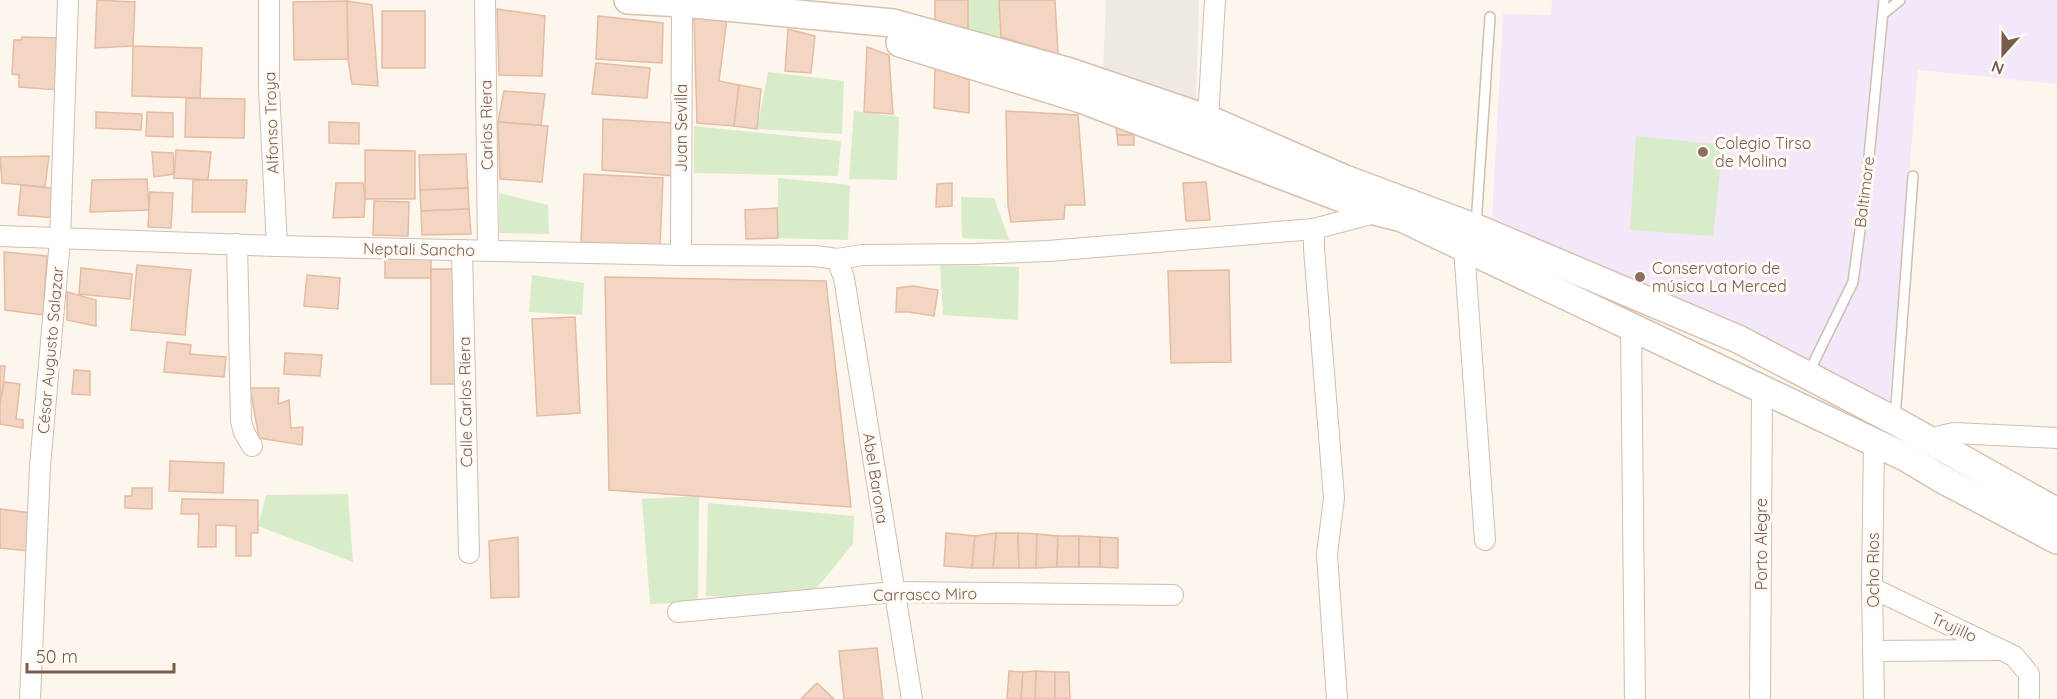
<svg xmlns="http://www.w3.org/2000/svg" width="2057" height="699" font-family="Quicksand,sans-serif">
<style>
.industrial{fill:#efe9e4}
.education{fill:#f3e8fa}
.green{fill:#d8ecc9}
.building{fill:#f3d5c3;stroke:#e6bba3;stroke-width:1.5}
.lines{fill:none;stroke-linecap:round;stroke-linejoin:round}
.lane-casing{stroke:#d1beb0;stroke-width:12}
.street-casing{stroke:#d1beb0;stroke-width:22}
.secondary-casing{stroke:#d6c0b0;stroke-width:30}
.lane{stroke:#fff;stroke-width:9}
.street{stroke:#fff;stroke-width:20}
.secondary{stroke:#fff;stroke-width:27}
.education-dot{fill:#8d6e63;stroke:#fffaf3;stroke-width:2}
.labels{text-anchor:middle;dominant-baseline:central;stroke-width:6;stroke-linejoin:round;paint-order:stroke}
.street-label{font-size:16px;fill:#7a5c4d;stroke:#fffaf3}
.education-label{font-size:16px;fill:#785e54;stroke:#fffaf3;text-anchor:start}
</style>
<rect width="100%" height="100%" fill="#fdf6ec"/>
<polygon class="industrial" points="1106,0 1199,0 1196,100 1103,71"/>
<polygon class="education" points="1552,0 2057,0 2057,84 1918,70 1889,403 1492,219 1503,14 1551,15"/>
<g class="green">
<polygon points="968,0 999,0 1001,37 968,29"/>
<polygon points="768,72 844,81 842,134 757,129"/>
<polygon points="854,111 899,117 897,180 849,179"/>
<polygon points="694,126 841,141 838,176 694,173"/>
<polygon points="1636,136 1723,145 1713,236 1630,230"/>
<polygon points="778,178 850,185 848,240 778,238"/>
<polygon points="499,193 548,205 549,234 499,233"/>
<polygon points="961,197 994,198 1009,240 962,238"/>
<polygon points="940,265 1019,267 1018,320 943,315"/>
<polygon points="532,275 584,283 582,315 529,312"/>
<polygon points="348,494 353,562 258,526 266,495"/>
<polygon points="699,496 698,602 650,604 642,499"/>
<polygon points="708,503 854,516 853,544 807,600 706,596"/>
</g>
<g class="building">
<polygon points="97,0 135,2 133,46 95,48"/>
<polygon points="935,0 968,0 968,29 935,20"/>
<polygon points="999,0 1055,0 1058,54 1001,37"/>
<polygon points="347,1 372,5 378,86 352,84 348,59"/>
<polygon points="347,1 348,59 294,60 293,2"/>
<polygon points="497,9 545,16 542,76 499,75"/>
<rect x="382" y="11" width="43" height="57"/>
<polygon points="598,16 663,23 662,63 596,59"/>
<polygon points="694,17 727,18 719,81 739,85 734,126 697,123"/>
<polygon points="788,29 815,36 811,73 785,71"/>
<polygon points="22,37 61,38 59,90 19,87 19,75 12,74 14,40 21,40"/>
<polygon points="133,46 202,48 200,98 132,96"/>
<polygon points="867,47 889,55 893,114 864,112"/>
<polygon points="596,63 650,68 647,98 592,94"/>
<polygon points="935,67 969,80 969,113 934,108"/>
<polygon points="739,85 761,89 757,129 734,126"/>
<polygon points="504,91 545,94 541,125 498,122"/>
<polygon points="186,98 245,99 244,138 185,137"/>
<polygon points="1006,111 1078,115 1085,205 1065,205 1064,219 1011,222 1008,206"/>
<polygon points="96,112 142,114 141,130 96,128"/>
<polygon points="147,112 173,113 173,137 146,136"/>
<polygon points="603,119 675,123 675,176 602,170"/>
<polygon points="1130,119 1134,135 1117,135 1115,122"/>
<polygon points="329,122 359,123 359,144 329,143"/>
<polygon points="498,122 548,126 542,182 500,179"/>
<polygon points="1117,135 1134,135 1134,145 1118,145"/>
<polygon points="176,150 211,152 208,180 174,178"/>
<polygon points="365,150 415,151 415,199 365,199"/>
<polygon points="152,152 173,153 174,174 154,177"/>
<polygon points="466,154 468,188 420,190 419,155"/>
<polygon points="49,156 45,187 2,183 0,157"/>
<polygon points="584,174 663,178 660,246 581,242"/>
<polygon points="147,179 149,210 90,212 92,180"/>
<polygon points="193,180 247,180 245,212 192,212"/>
<polygon points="1206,182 1210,220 1186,221 1183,183"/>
<polygon points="336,183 363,183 365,199 364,217 333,218"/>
<polygon points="952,183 952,206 936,207 937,184"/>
<polygon points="21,185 60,189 57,218 18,215"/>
<polygon points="468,188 469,209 421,211 420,190"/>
<polygon points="150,192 173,193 171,228 148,227"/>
<polygon points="374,201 409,202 408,236 373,235"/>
<polygon points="777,208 778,238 746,239 745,210"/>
<polygon points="469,209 471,234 422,235 421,211"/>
<polygon points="4,252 47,256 43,315 5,310"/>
<polygon points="431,252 431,278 385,278 385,253"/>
<polygon points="137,265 191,270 185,335 131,330"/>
<polygon points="81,268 132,274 130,299 79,294"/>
<rect x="431" y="269" width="30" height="115"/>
<polygon points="1229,270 1231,362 1171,363 1168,271"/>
<polygon points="307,275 340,278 338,309 304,306"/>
<polygon points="605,277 826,281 851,507 609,490"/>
<polygon points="913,286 938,290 934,316 909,312 896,312 897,288"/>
<polygon points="67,292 96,300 96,326 67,320"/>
<polygon points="575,317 580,413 537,416 532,319"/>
<polygon points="167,342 191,345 190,354 226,357 224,377 164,372"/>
<polygon points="285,353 322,355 320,376 284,374"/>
<polygon points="0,366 5,366 2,402 0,402"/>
<polygon points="74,370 90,371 90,395 72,394"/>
<polygon points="4,382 20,384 16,419 23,420 23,428 0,424 0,404"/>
<polygon points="250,388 279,388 278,404 289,400 291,428 303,427 302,445 259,438"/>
<polygon points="170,461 224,463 223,493 169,491"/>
<polygon points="132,488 152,488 152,509 125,508 125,496 132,496"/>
<polygon points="182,499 258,500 258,533 251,533 251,556 236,556 236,526 216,525 216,547 198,547 199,514 181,514"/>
<polygon points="0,509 32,513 28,551 0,548"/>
<polygon points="946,533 975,536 972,568 944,566"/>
<polygon points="996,533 1018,533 1019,568 993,568"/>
<polygon points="996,533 993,568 972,568 975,536"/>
<polygon points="1018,533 1037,534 1036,568 1019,568"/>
<polygon points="1037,534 1058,536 1057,567 1036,568"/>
<polygon points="1058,536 1079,536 1079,567 1057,567"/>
<polygon points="1079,536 1100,537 1100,567 1079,567"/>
<polygon points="518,537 519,597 491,598 489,541"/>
<polygon points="1100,537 1118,538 1118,568 1100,567"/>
<polygon points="877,648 883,699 844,699 839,651"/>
<polygon points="1009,671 1023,672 1021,699 1007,699"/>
<polygon points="1036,671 1055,672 1055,699 1035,699"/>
<polygon points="1036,671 1035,699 1021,699 1023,672"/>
<polygon points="1055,672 1069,672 1070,699 1055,699"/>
<polygon points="817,683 834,699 801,699"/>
</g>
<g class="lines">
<g class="lane-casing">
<g id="lane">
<polyline points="1883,14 1900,0"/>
<polyline points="1476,225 1490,17"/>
<polyline points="1809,372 1853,282 1867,178 1884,0"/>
<polyline points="1895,418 1913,176"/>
</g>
</g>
<g class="street-casing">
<g id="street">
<polyline points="269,0 269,88 277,246"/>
<polyline points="485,0 488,251"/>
<polyline points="1208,119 1215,0"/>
<polyline points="0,236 277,246 681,255 815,256 837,259 863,255 975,254 1048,251 1314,229"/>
<polyline points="237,244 241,421 244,432 252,446"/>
<polyline points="1464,248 1485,540"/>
<polyline points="462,250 469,553"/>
<polyline points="681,255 682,0"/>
<polyline points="837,259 844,278 912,699"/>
<polyline points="1631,328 1635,699"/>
<polyline points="1923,440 1954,433 2057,438"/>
<polyline points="1874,441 1872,588 1874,699"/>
<polyline points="1872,588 2014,656 2029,674 2029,699"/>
<polyline points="678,612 894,592 1173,595"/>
<polyline points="1874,651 1998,650"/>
<polyline points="30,699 40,466 60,240 68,0"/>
<polyline points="1337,699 1327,554 1334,498 1314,249 1314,229 1378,212"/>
<polyline points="1760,699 1762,389"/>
</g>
</g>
<g class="secondary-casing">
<g id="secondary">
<polyline points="628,0 682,3 893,23 1070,72 1208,119 1345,179 1476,228 1738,339 1895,421 2057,512"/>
<polyline points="900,43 1081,99 1378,212 1402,218 1905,457 1940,478 2057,540"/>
</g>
</g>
<use href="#lane" class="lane"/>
<use href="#street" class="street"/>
<use href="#secondary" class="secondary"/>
</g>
<g class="education-dot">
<circle cx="1703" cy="152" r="6"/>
<circle cx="1640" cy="277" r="6"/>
</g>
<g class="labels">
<g class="street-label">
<text transform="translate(271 123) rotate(-92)">Alfonso Troya</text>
<text transform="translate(486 125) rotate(-91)">Carlos Riera</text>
<text transform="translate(681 128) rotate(-90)">Juan Sevilla</text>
<text transform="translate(1864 192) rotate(-83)">Baltimore</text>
<text transform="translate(419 249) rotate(1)">Neptali Sancho</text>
<text transform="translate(50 350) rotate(-85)">César Augusto Salazar</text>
<text transform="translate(465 402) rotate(-91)">Calle Carlos Riera</text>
<text transform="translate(876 478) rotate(81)">Abel Barona</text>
<text transform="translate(1761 544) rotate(-90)">Porto Alegre</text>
<text transform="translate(1873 570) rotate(-90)">Ocho Rios</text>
<text transform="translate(925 594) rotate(-1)">Carrasco Miro</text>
<text transform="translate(1954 627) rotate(25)">Trujillo</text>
</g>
<g class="education-label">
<text x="1715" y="143">Colegio Tirso<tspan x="1715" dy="18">de Molina</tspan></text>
<text x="1652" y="268">Conservatorio de<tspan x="1652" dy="18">música La Merced</tspan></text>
</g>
</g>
<g transform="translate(2003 54) rotate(201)" stroke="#fffaf3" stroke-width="4.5" paint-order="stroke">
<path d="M0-4.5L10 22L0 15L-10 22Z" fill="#7a5c4d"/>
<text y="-9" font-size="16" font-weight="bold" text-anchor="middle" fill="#7a5c4d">N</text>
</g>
<path d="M27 663v9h147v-9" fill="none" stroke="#7a5c4d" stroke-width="3"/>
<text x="36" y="663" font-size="18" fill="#7a5c4d" stroke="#fffaf3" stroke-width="4.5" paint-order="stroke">50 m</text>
</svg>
